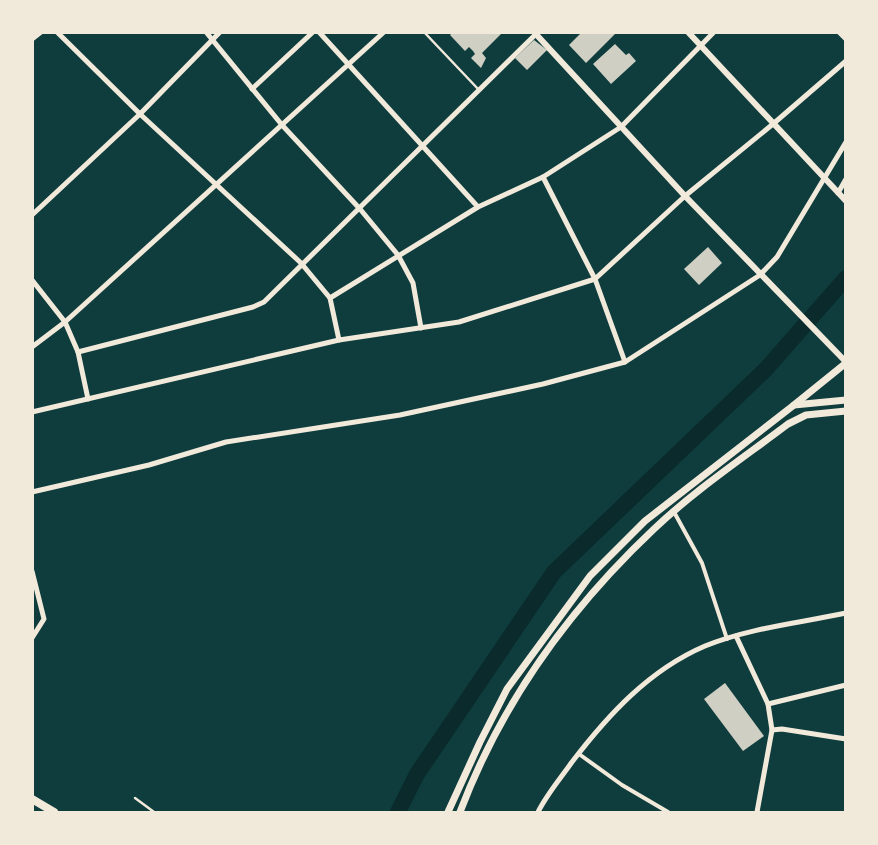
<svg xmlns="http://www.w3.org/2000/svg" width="878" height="845" font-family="'DM Sans',sans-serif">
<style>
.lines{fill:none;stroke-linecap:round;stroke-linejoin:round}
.river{stroke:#0a2a2b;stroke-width:16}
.building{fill:#cfcfc3}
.service{stroke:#f1e9da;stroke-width:2.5}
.pedestrian{stroke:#f1e9da;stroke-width:4}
.minor{stroke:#f1e9da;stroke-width:5}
.tertiary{stroke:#f1e9da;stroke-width:6}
.secondary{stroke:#f1e9da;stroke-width:7}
.primary{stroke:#f1e9da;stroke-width:8}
</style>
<rect width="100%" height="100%" fill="#0f3d3e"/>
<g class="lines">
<polyline class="river" points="398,812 417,774 554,572 766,369 846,278"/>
</g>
<g class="building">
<polygon points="453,32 463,34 503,32 482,53 486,58 481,68 471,58 475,54 473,51 469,47 465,51 450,35"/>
<polygon points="582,32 617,32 586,63 569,45"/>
<polygon points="534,40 547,50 527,70 515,58"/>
<polygon points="615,44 626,55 629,53 636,61 611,84 593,64"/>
<polygon points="708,247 722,263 699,285 684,269"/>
<polygon points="725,683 764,736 743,751 704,699"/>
</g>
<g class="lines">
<g class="service">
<polyline points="424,32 479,90"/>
<polyline points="135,798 154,812"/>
</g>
<g class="pedestrian">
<polyline points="674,512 702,563 727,639"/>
<polyline points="579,754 622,785 668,812"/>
</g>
<g class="minor">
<polyline points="57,32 140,114 301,263 330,298 339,340"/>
<polyline points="206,32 282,125 360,209 398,255 413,283 421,328"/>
<polyline points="319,32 478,207"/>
<polyline points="839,32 846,39"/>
<polyline points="32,39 41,32"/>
<polyline points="252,89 313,32"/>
<polyline points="543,177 595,279 625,362"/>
<polyline points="838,193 846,179"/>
<polyline points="32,215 140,114 220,32"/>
<polyline points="32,280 65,322 78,352 88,399"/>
<polyline points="330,298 478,207 543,177 621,127 714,32"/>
<polyline points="32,347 65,322 384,32"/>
<polyline points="78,352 253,307 264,302 537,33"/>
<polyline points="32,412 339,340 459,322 595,279 685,196 773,124 846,61"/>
<polyline points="32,492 149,465 226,442 400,415 543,384 625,362 760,275 777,257 846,142"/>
<polyline points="32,571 44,619 32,638"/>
<polyline points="736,636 768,704 772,730 757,812"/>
<polyline points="768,704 846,685"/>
<polyline points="772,730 782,729 846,739"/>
<path d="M538,812c9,-18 22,-33 34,-50 36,-47 77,-92 133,-116 44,-18 94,-23 141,-33"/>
</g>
<g class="tertiary">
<polyline points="534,32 685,196 846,362"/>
<polyline points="688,32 846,201"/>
</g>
<g class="secondary">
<polyline points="794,405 846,363"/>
<polyline points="448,812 480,742 507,689 590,576 645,521 794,405 846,400"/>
<path d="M460,812c41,-108 109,-203 194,-283 41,-39 89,-71 134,-105l18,-9 40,-4"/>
</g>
<polyline class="primary" points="32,799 54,812"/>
</g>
<rect width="878" height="845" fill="none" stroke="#f1e9da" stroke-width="68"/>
</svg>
